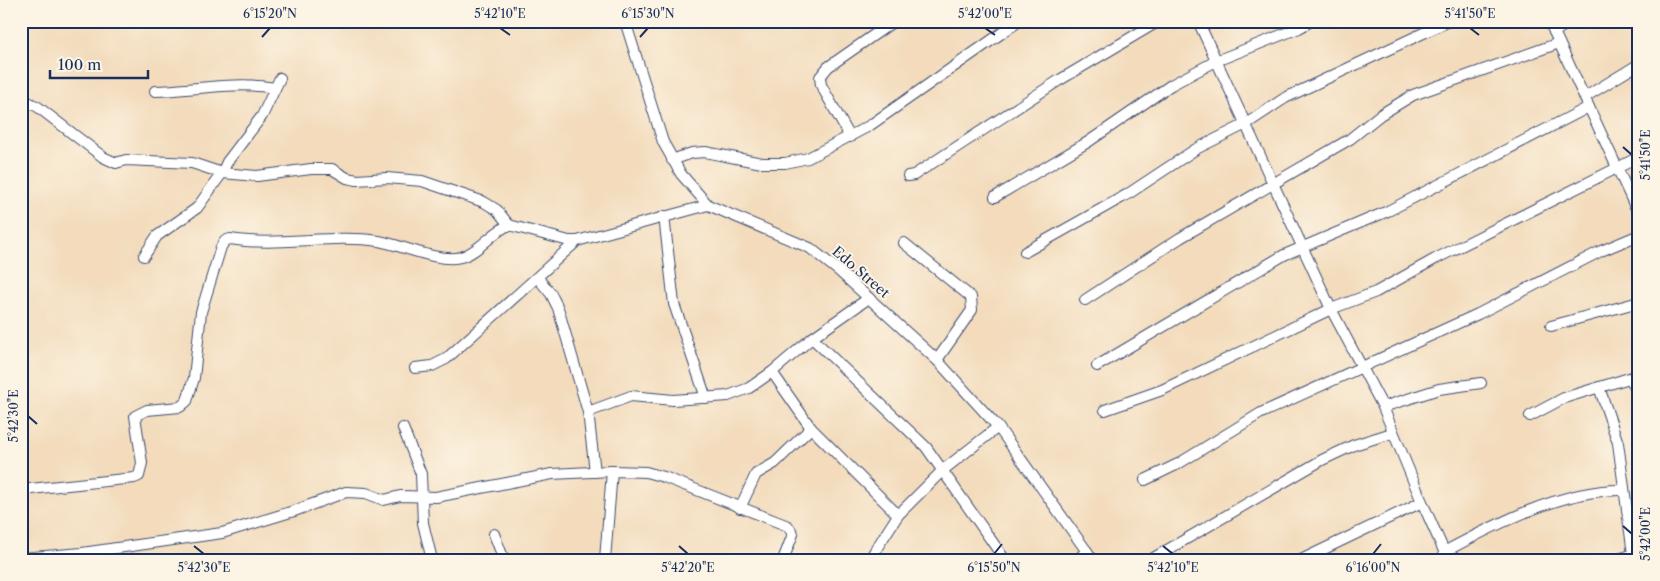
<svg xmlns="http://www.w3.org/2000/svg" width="1660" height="581" font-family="'Libre Caslon Text',serif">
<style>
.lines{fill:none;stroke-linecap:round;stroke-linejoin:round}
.minor-casing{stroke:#3b496c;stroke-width:12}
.minor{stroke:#fff;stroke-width:10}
.ticks{fill:none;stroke:#1b2f5e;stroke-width:2}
.labels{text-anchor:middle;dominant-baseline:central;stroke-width:4;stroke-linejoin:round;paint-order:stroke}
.street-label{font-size:14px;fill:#1b2f5e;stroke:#fcf5e5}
.neatline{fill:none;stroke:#1b2f5e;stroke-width:2}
.ticks-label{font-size:12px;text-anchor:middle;fill:#1b2f5e}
</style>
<rect width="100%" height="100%" fill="#fcf5e5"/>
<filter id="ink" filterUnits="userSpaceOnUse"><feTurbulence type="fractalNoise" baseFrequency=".02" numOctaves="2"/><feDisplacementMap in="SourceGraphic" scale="10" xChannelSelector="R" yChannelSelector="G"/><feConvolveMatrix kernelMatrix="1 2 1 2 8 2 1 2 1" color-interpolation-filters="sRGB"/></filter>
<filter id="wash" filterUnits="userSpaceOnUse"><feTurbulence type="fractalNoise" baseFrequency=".0096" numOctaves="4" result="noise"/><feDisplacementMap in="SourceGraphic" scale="20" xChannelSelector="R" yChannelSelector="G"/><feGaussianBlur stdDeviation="1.12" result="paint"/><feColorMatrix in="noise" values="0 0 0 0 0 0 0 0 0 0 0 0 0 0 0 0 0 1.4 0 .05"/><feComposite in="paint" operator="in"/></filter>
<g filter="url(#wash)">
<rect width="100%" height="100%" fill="#f3dbbc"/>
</g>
<g filter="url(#ink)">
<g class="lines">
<g class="minor-casing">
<g id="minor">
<polyline points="625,21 663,142 681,174 708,205 810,248 839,271 937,360 998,427 1093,560"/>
<polyline points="1198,21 1331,309 1383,407 1422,502 1448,560"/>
<polyline points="1549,21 1639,215"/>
<polyline points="1554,32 1572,21"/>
<path d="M155,91c40,-1 80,-10 120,-3"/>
<polyline points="1585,97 1639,64"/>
<polyline points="21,103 26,101 38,107 103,157 116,163 126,160 192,163 222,173 257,176 311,169 332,169 347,178 357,180 387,178 422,181 484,202 497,210 509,225"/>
<polyline points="850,137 821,85 820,77 828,67 894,21"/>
<polyline points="672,160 692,153 705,152 762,163 785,163 808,158 869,126 1019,21"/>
<polyline points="908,176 914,175 1058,81 1159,21"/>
<polyline points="995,197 1088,142 1171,85 1216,61 1299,28 1311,21"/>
<polyline points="664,216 674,304 706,398"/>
<polyline points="904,243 971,297 972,310 937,360"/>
<polyline points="1025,252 1128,194 1196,149 1246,124 1285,98 1449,21"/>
<polyline points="144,256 157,236 197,208 222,173 227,162 262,116 280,78"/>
<polyline points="538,278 551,294 558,308 588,412 595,472"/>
<polyline points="1085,300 1180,238 1350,139 1380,115 1413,95 1559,43"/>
<polyline points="1551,326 1639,302"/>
<polyline points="812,338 926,447 1005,560"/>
<polyline points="1097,366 1284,255 1388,211 1589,107"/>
<polyline points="415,368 432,366 446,359 577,241"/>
<polyline points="772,372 811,428 898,515"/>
<polyline points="1630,378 1639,395"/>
<polyline points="1599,387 1618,443 1633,554"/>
<polyline points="1383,407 1439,389 1481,383"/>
<polyline points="1105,410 1162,390 1331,309 1376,292 1437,258 1639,157"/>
<polyline points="588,412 631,396 673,400 728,396 749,388 772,372 812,338 869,298"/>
<polyline points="1530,416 1564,398 1639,375"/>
<polyline points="403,428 421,474 423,523 432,560"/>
<polyline points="1145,480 1178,464 1261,413 1478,314 1601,251 1639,235"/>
<path d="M21,490l113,-12 5,-2 3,-13 -7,-47 12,-6 33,-3 7,-6 7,-23 7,-66 20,-65 4,-6 5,-2c49,8 99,-5 149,2 22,4 61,22 82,16 18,-5 31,-25 48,-32l60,16h8l131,-36"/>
<polyline points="740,508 756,474 775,463 811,428"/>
<polyline points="494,534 504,560"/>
<path d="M1444,552c52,-28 119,-63 179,-62"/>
<polyline points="21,558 82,553 222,533 294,511 346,492 366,493 384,500 400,496 436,497 552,474 612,471 646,472 664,477 788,526 793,534 783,560"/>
<polyline points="605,560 612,471"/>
<polyline points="869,560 898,515 943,470 998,427"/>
<polyline points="1077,560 1087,551"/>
<polyline points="1150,560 1322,460 1354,445 1392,433"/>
<polyline points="1301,560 1422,502"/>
<polyline points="1615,560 1638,553"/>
</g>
</g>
<use href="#minor" class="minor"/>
</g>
</g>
<path class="ticks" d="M500,28l10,7M985,28l10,7M1470,28l9,7M262,37l8,-9M640,37l8,-9M1623,147l9,8M28,416l9,8M1623,526l9,8M194,546l10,8M679,546l9,8M1163,546l10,8M994,554l8,-10M1373,554l8,-10"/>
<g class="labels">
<g class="street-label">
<text transform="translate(861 272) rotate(41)">Edo Street</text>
</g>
</g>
<rect width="1660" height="581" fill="none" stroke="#fcf5e5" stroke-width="55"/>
<path d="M50 70v8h98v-8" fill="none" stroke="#1b2f5e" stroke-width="2.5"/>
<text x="58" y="70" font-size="15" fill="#1b2f5e" stroke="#fcf5e5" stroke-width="4" paint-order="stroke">100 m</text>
<rect x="28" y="28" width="1604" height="526" class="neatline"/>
<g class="ticks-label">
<text x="270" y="18">6°15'20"N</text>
<text x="500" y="18">5°42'10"E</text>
<text x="648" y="18">6°15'30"N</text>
<text x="985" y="18">5°42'00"E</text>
<text x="1470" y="18">5°41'50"E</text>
<text transform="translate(1646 155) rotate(-90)" y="4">5°41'50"E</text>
<text transform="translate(14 416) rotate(-90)" y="4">5°42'30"E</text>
<text transform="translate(1646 534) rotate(-90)" y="4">5°42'00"E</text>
<text x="204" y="572">5°42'30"E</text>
<text x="688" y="572">5°42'20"E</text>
<text x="994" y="572">6°15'50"N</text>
<text x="1173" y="572">5°42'10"E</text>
<text x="1373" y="572">6°16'00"N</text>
</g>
</svg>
